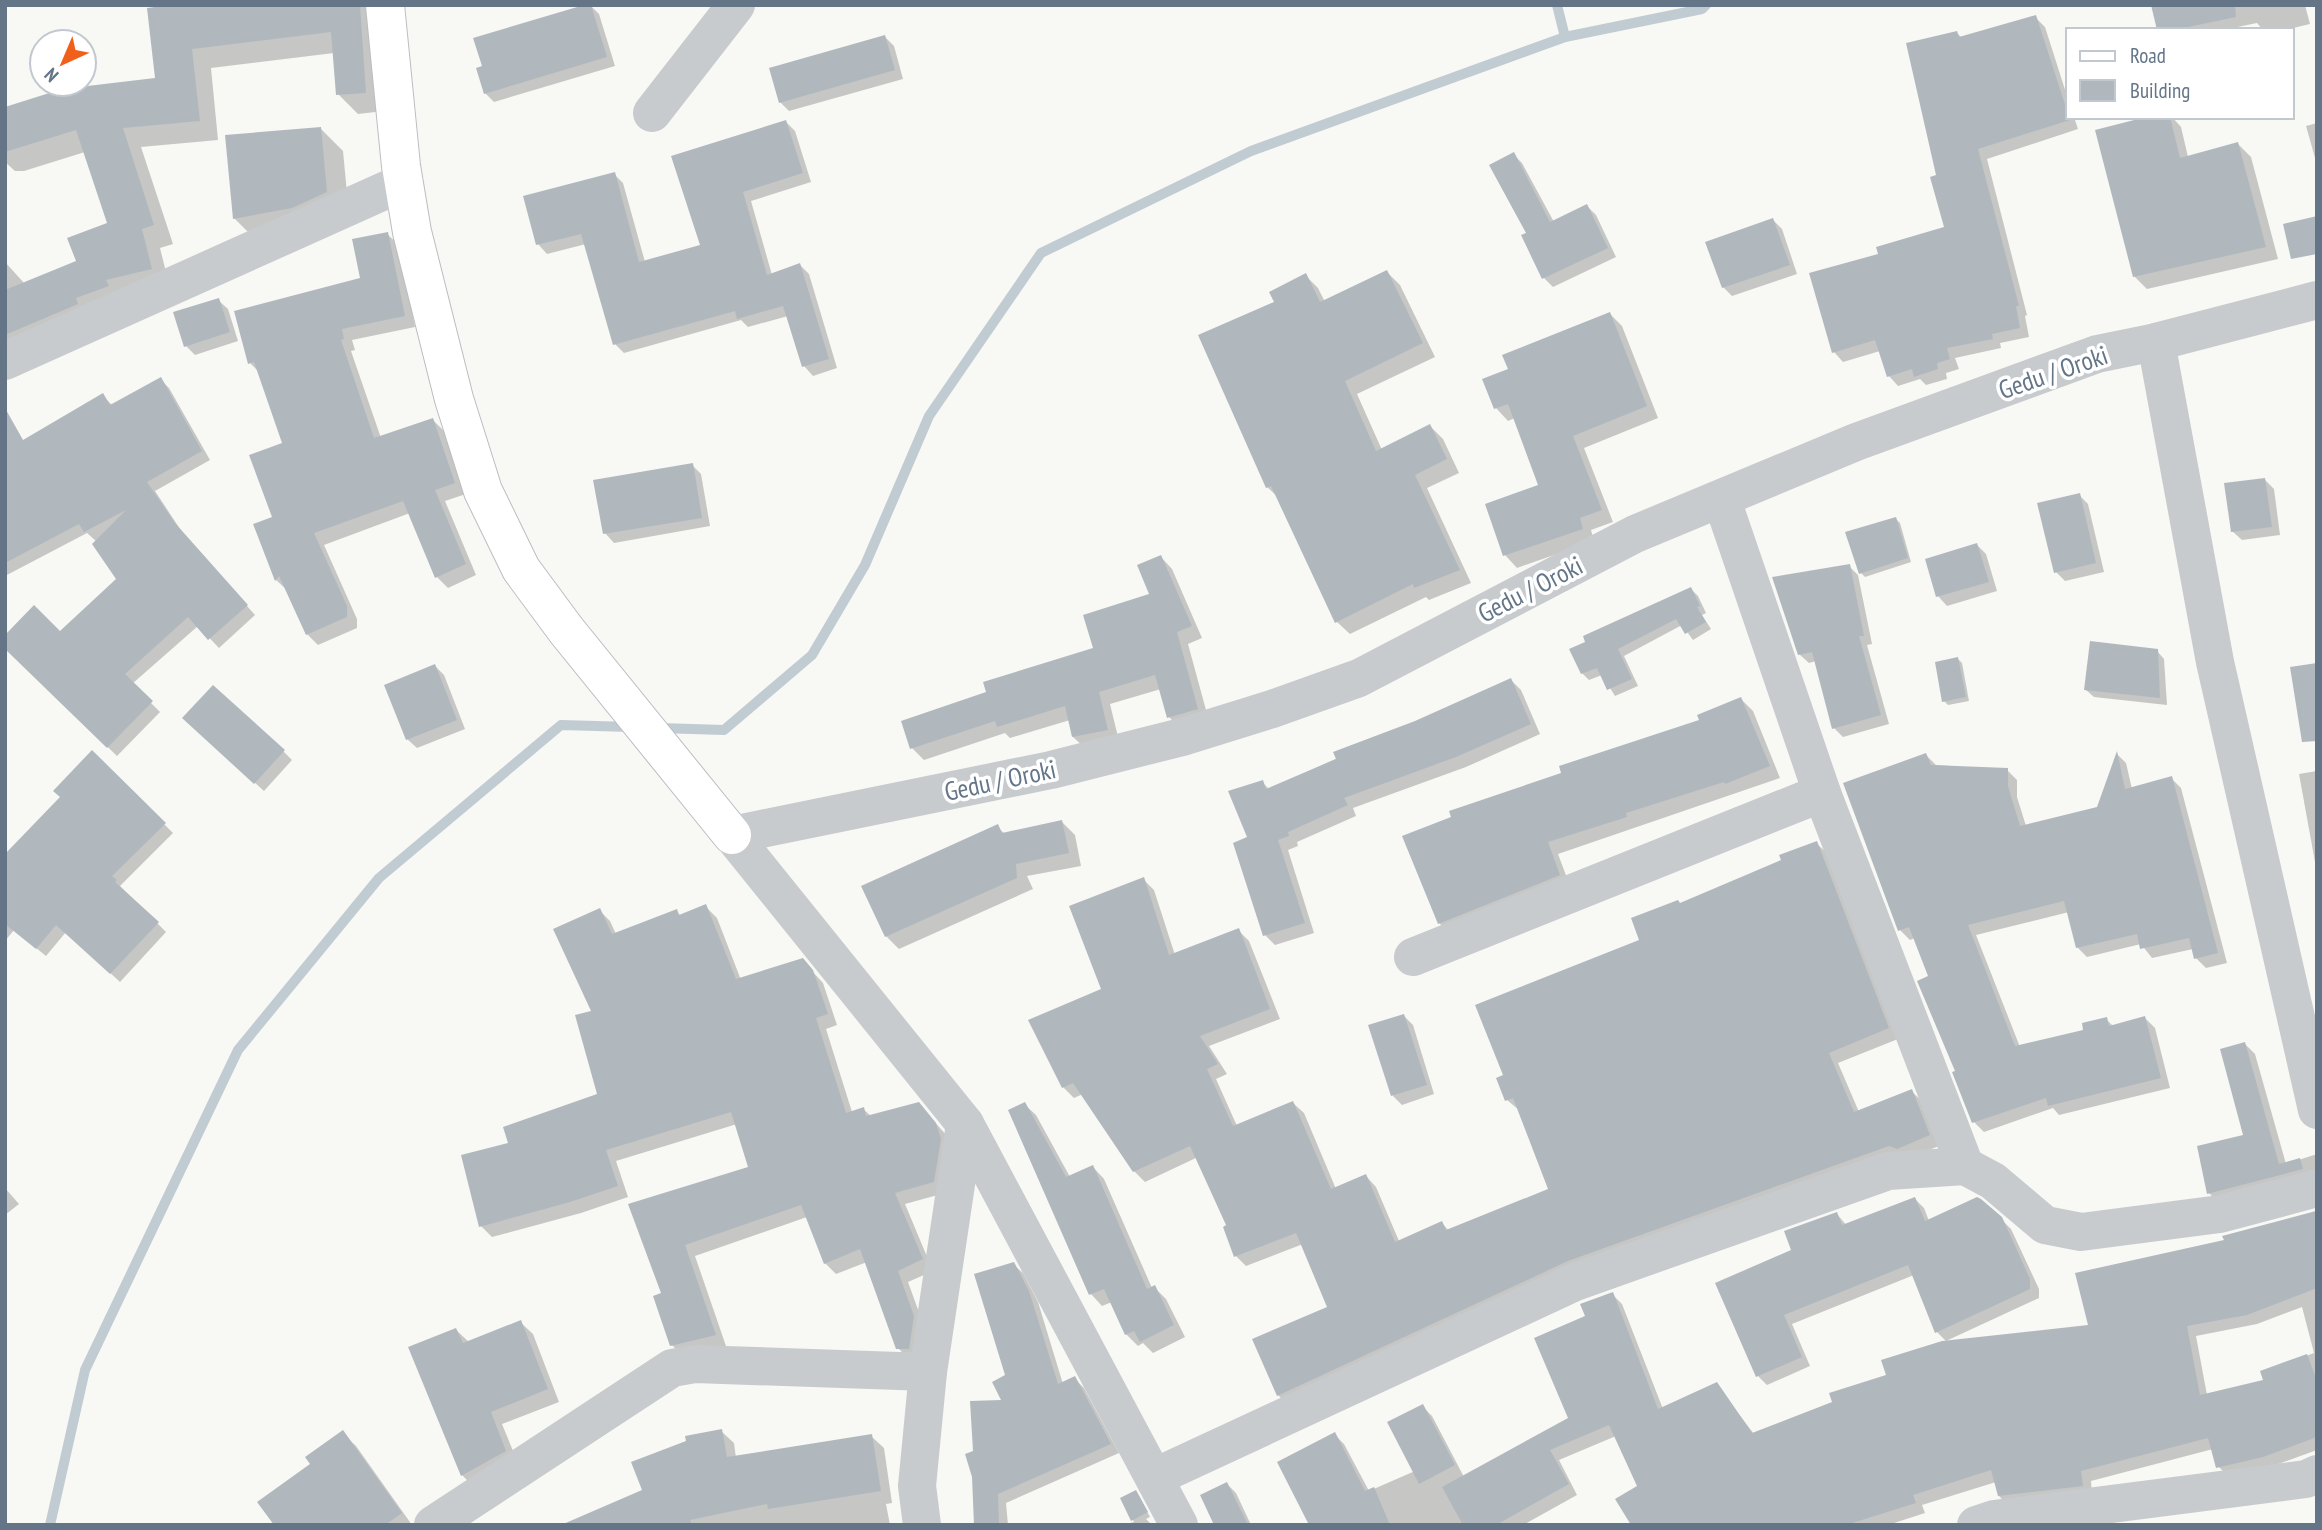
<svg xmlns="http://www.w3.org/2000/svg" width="2322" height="1530" font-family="'PT Sans Narrow',sans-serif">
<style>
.shadow{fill:#0003;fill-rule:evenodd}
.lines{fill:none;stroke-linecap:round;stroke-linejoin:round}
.stream{stroke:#c1ccd2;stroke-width:10}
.building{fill:#b0b8be}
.major-casing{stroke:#babec2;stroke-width:40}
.minor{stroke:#c7cbce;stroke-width:38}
.major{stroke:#fff;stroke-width:38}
.labels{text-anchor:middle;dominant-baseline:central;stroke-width:7;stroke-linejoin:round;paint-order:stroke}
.street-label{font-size:26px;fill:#647588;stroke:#fff}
</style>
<rect width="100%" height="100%" fill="#f8f8f5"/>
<g class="shadow">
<polygon points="187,5 376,5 384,111 358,114 338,94 334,53 211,68 218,140 141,147 173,244 160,248 170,288 5,347 5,262 25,284 78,262 109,224 85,152 24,171 15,171 5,162 5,109 157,79"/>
<polygon points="590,5 599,14 615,66 494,102 485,93"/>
<polygon points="2153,5 2305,5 2310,24 2285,30 2263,30 2257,23 2223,30 2158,30"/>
<polygon points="2035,17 2045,27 2068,99 2068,117 2074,117 2078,129 1987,159 2027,315 2025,316 2029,337 2000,343 2001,348 1955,358 1959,369 1946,373 1947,379 1926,385 1920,379 1898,386 1889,376 1880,351 1843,362 1834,352 1880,255 1946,228 1938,177 1957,33 1962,38"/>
<polygon points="885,37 894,46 903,79 789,111 780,102"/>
<polygon points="2153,117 2172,117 2181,127 2188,157 2238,144 2251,157 2278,259 2147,289 2134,276"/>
<polygon points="786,122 795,131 811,182 751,201 772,275 800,265 809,274 837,368 813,376 804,366 788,316 748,327 741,320 624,353 615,344 586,244 547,254 538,244 614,174 623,183 645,262 702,246"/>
<polygon points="2317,123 2317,165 2306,126"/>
<polygon points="321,129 343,151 349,214 256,240 234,218"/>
<polygon points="1513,154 1522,163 1554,222 1587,206 1596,215 1616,257 1553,287 1544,278 1528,234"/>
<polygon points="1773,220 1782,229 1797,274 1732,296 1723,287"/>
<polygon points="387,234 399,245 415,327 352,340 355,350 351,351 381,438 433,420 444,431 466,494 445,501 476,575 448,588 437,577 410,513 324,545 357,619 357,628 318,645 307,634 287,590 276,580 275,518 284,444 260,373 250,363 362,279"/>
<polygon points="1387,272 1400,285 1435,357 1357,394 1382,450 1430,426 1443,439 1459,473 1427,488 1471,583 1429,600 1426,597 1350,634 1337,622 1279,498 1267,487 1277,303 1305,275 1318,288 1325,302"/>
<polygon points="218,300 228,309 238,341 195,355 186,346"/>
<polygon points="1610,314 1622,326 1658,418 1584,448 1613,522 1591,530 1594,541 1517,568 1505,555 1541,486 1515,418 1508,421 1496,408 1484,380 1510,369"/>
<polygon points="160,379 169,388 210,460 155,491 184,535 255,615 219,648 198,626 132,684 160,712 117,756 5,647 60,633 118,579 97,542 87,533 5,576 5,446 23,441 102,395 113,406"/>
<polygon points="692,465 701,474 710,526 614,543 605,533"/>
<polygon points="2265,480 2274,489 2280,535 2242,540 2232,531"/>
<polygon points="2079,495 2088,504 2104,572 2065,581 2056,572"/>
<polygon points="1896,519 1900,523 1911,562 1865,577 1861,573"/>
<polygon points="1977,545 1986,554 1997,591 1947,606 1938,596 1927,560"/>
<polygon points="1161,557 1172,569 1202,638 1188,644 1209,721 1181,729 1169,717 1161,689 1110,704 1119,741 1085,748 1073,737 1070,720 1010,738 1005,733 924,760 912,748 988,693 1095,650 1152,595"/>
<polygon points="1849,566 1858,575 1872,644 1867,645 1889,724 1843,737 1834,728 1816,661 1809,663 1799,654"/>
<polygon points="1691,589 1698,596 1706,613 1702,615 1711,629 1693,640 1682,625 1624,656 1638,686 1615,696 1602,675 1589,680 1582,673"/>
<polygon points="2157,651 2164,659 2167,705 2094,697 2086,690"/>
<polygon points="1958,659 1962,663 1969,701 1948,705 1944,701"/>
<polygon points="435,666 444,675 465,729 417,748 407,739"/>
<polygon points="1511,680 1521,690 1540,734 1466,767 1353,808 1356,816 1297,842 1298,846 1288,850 1314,933 1275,945 1265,935 1249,838 1262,782 1269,789"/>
<polygon points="1741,699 1753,711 1780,778 1558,854 1570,886 1451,934 1439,923 1453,818 1701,721"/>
<polygon points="193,727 283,751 292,760 264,791"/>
<polygon points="93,753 173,833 120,886 166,932 120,982 66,932 46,956 14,930 5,941 5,857 62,797"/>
<polygon points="2117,754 2126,763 2132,789 2171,778 2181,788 2227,963 2206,968 2196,958 2193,949 2152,958 2141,944 2087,957 2077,947 2069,912 1976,935 2020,1047 2086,1031 2106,1019 2113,1026 2145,1018 2155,1028 2170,1088 2059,1115 2053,1108 1984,1132 1974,1122 1930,977 1915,938 1910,940 1900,930 1926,755 1936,765 2007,770 2017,780 2017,797 2026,826 2099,808"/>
<polygon points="2317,771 2317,873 2299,774"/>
<polygon points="1062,822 1075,835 1081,866 1027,876 1033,889 899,949 886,936 997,827 1005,834"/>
<polygon points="1816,843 1827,853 1898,1039 1838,1063 1859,1112 1911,1091 1922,1101 1939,1146 1289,1406 1278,1395 1329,1308 1303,1244 1246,1266 1236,1256 1228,1226 1198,1157 1145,1182 1134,1171 1083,1094 1074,1098 1063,1087 1103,990 1143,879 1154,890 1175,955 1238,930 1249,941 1280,1019 1209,1046 1227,1074 1216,1079 1237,1126 1293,1103 1304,1113 1336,1189 1366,1176 1376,1187 1399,1241 1442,1223 1449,1231 1551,1190 1519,1110 1507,1100 1498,1079 1505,1076 1681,904 1784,861"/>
<polygon points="706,907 717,918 741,980 802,960 823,983 837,1025 826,1029 852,1112 863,1109 871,1116 919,1104 947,1136 945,1193 905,1204 933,1271 908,1282 925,1329 909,1359 898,1348 867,1262 836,1274 825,1263 807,1217 695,1256 726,1346 683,1356 672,1345 663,1294 630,1205 750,1168 737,1124 616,1161 628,1197 581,1213 492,1237 481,1226 511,1144 599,1095 593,1012 599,910 610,921 616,934 676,911 681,916"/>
<polygon points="1404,1016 1413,1025 1434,1094 1402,1105 1393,1096"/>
<polygon points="2245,1044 2255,1054 2286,1164 2317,1154 2317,1180 2219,1203 2209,1193 2245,1136"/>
<polygon points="1024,1104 1036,1115 1070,1177 1093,1167 1104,1179 1152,1288 1154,1287 1166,1299 1185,1337 1153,1353 1143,1343 1138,1346 1126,1334 1112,1302 1102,1306 1091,1294 1011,1110"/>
<polygon points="5,1188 19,1204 5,1215"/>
<polygon points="1915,1199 1924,1208 1929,1221 2001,1219 2011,1229 2039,1289 2039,1298 1946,1341 1937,1332 1914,1275 1792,1324 1810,1366 1767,1385 1758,1376 1793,1251 1837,1214 1847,1226"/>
<path d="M2317,1213v237l-44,16 -44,11 -10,-10 -6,-18 -122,32 1,14 -83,11 -10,-10 -3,-14 -74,23 3,8 -37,12h-255l6,-39 -23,-50 -57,24 18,35 -54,30h-214l25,-91 10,10 25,47 46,-20 7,-65 10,10 32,61 106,-58 17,-102 25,-23 10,10 41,105 53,-25 38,50 336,-108 136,-85 -2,-4zM2302,1307l12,46 -52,19 3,9 -58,14 -11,-59 61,-12z"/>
<polygon points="1013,1264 1023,1273 1038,1302 1063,1384 1074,1378 1084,1388 1119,1453 1006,1503 1008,1525 976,1525 975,1452 1003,1401"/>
<polygon points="520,1322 533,1334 559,1402 502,1424 518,1463 475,1488 462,1475 410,1348 456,1330 469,1342"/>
<polygon points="721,1431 734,1443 736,1458 871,1436 884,1448 892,1503 886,1504 890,1525 565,1525 644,1491"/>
<polygon points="342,1433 356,1446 412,1525 276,1525 312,1465"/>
<polygon points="1227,1484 1236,1493 1251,1525 1216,1525"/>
<polygon points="1139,1496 1150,1517 1146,1519 1152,1525 1122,1525 1134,1522 1122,1499"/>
</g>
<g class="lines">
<g class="stream">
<polyline points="1557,5 1565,37"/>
<polyline points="660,728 724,730 812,655 865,565 929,416 1041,253 1251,151 1565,37 1702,9 1706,5"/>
<polyline points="50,1525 85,1370 238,1050 379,878 561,725 631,727"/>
</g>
</g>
<g class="building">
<polygon points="170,5 360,5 366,93 336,95 331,32 192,49 200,121 123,128 154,225 142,229 152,269 106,280 109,286 76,298 78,304 5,335 5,290 76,261 67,238 107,223 76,130 5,152 5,107 62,89 155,78 147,8"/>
<polygon points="584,5 591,5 607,57 484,94 476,68 482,66 473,38"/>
<polygon points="2151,5 2235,5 2236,17 2174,30 2157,30"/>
<polygon points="2036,15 2070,120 1978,149 2019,306 2016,306 2020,328 1992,334 1993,339 1947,348 1950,359 1937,363 1938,369 1914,377 1912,369 1887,377 1875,340 1832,353 1809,273 1878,254 1876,247 1944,227 1930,177 1936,175 1906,43 1957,31 1959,37"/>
<polygon points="885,35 895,70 779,103 769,68"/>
<polygon points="2146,117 2170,117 2180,158 2238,142 2266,247 2133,277 2095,130"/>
<polygon points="786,120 803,173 743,192 767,275 800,263 829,359 802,367 783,306 737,319 735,311 613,345 581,234 536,245 523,196 615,172 639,262 700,245 671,156"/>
<polygon points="321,127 327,192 292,208 233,219 225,135"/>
<polygon points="1514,152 1550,222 1587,204 1608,248 1542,279 1521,235 1526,233 1489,165"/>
<polygon points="2317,216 2317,254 2291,259 2283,224"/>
<polygon points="1773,218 1790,265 1722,288 1705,242"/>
<polygon points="388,232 405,316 342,329 344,339 341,340 374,438 433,418 455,483 435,490 466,564 435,578 403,501 314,533 347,606 347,617 306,635 279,576 275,581 253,524 272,517 249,455 282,443 254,362 248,364 234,311 360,278 352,239"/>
<polygon points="1387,270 1423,343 1345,381 1376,451 1430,424 1447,459 1415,475 1460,570 1414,588 1413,584 1335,623 1271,486 1266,488 1198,335 1274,302 1269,292 1306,273 1320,302"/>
<polygon points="219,298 230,332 184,347 173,312"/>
<polygon points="1610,312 1647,406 1573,436 1602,510 1580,518 1583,529 1503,556 1485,504 1538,485 1508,404 1494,409 1482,379 1508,369 1502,355"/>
<polygon points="161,377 202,451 147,482 175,523 248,605 208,640 188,617 125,674 153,701 107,748 5,649 5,635 34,605 60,631 116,579 92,544 126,510 84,532 79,524 5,563 5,408 23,440 103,393 110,405"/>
<polygon points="693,463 702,518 603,534 593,480"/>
<polygon points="2265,478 2272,527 2231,532 2224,483"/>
<polygon points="2080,493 2096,563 2054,573 2037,503"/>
<polygon points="1896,517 1908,558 1859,574 1845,532"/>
<polygon points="1977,543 1989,582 1936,597 1925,559"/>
<polygon points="1161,555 1192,626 1177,632 1198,709 1167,718 1155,675 1099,692 1108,730 1072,737 1065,706 997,727 995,721 910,749 901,721 986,692 983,682 1093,648 1083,615 1149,594 1137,565"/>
<polygon points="1850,564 1864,636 1859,636 1881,715 1832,729 1812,652 1798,655 1772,577"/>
<polygon points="1691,587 1700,606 1697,607 1706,622 1685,634 1676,619 1618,649 1632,679 1607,690 1597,668 1581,674 1569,649 1585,642 1583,636"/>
<polygon points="2090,641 2158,649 2160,698 2084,690"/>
<polygon points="1958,657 1966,697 1942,702 1935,662"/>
<polygon points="2317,663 2317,741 2302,742 2290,667"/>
<polygon points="435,664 457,720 406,740 384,685"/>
<polygon points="1511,678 1531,724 1456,757 1344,798 1348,805 1288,832 1289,836 1278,840 1305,923 1263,936 1233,843 1247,837 1228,791 1263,780 1266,789 1336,759 1333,752 1415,721"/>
<polygon points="213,685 285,750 254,784 182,718"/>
<polygon points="1741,697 1770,766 1725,784 1724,782 1626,813 1627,817 1548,842 1560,875 1438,924 1402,836 1451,817 1449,811 1561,773 1559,766 1699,720 1697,715"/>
<polygon points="92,750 166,823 112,876 117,880 115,882 159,922 110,974 56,925 36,949 5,924 5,854 60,797 53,791"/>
<polygon points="2117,751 2125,789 2172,776 2218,953 2194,959 2189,938 2140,949 2137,934 2076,948 2064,901 1968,925 2015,1046 2083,1030 2082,1023 2107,1017 2109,1026 2145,1016 2161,1078 2048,1106 2046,1098 1972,1123 1952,1072 1955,1071 1917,981 1928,976 1909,927 1898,931 1843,783 1926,753 1931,765 2008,768 2008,786 2020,826 2097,807"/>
<polygon points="1062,820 1069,853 1016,864 1017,878 885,937 861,886 998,824 1002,833"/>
<polygon points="1817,841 1889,1028 1829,1053 1854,1112 1912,1089 1930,1135 1897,1149 1889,1146 1568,1261 1277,1396 1252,1339 1327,1307 1296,1233 1234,1257 1223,1227 1226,1225 1190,1146 1133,1172 1073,1083 1062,1088 1028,1020 1101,989 1069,906 1144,877 1169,955 1239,928 1270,1009 1200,1036 1218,1064 1207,1069 1233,1126 1293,1101 1331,1189 1366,1174 1395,1242 1442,1221 1446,1230 1548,1189 1513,1098 1505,1101 1496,1078 1503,1075 1475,1005 1639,940 1631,918 1678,900 1680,903 1781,860 1779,855"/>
<polygon points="706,904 736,979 803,958 813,970 828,1014 816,1018 846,1113 864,1107 866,1116 919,1102 936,1123 941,1139 934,1182 895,1193 923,1259 898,1271 914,1316 909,1349 896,1349 860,1249 824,1264 801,1205 685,1245 716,1335 670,1346 653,1296 661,1293 628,1204 748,1167 731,1112 606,1150 618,1186 570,1202 479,1227 461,1155 508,1143 503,1127 597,1094 575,1015 591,1011 553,929 600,908 612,934 677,909 679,915"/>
<polygon points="1404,1014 1427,1085 1391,1096 1368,1025"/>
<polygon points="2245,1042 2279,1164 2300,1158 2303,1169 2207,1194 2197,1146 2243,1135 2220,1049"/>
<polygon points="1025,1102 1066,1177 1093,1165 1147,1289 1155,1285 1174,1325 1140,1342 1134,1331 1125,1335 1104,1289 1089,1295 1008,1110"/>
<polygon points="1915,1197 1925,1221 1977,1197 1981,1199 2002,1217 2030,1279 2030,1289 1935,1333 1908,1265 1784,1315 1802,1357 1756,1377 1715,1283 1791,1250 1784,1231 1837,1212 1842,1225"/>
<polygon points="2316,1211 2317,1288 2247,1315 2187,1326 2200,1395 2263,1380 2260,1371 2307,1354 2317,1381 2317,1437 2263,1457 2216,1468 2208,1438 2081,1471 2083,1486 1998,1496 1991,1470 1913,1495 1916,1503 1846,1525 1631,1525 1615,1499 1637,1486 1609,1425 1550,1450 1569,1484 1496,1525 1463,1525 1442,1487 1568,1418 1534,1338 1585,1316 1580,1304 1613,1292 1658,1409 1717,1382 1752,1433 1832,1402 1829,1393 1886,1375 1881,1360 1942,1341 2088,1325 2075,1273 2224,1240 2222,1236"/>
<polygon points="1014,1262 1029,1291 1058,1384 1075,1376 1111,1444 998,1494 999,1525 974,1525 972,1477 965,1454 973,1451 970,1401 1001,1400 992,1382 1005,1375 974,1274"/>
<polygon points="521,1320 548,1389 491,1412 506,1451 461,1476 408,1347 456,1328 463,1343"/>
<polygon points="1423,1404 1455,1465 1419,1484 1387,1422"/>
<polygon points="722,1429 727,1457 872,1434 881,1491 768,1509 767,1504 690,1520 692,1525 561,1525 642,1490 631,1462 686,1441 685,1436"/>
<polygon points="343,1430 402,1513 385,1525 274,1525 257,1502 310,1464 305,1457"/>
<polygon points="1335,1432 1365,1491 1374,1487 1390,1525 1309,1525 1277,1462"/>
<polygon points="1227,1482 1248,1525 1214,1525 1200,1495"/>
<polygon points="1136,1490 1148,1512 1131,1521 1120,1498"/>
</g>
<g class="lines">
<g class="major-casing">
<polyline id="major" points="385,5 401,166 412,232 454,399 483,491 521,569 566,630 732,835"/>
</g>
<g class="minor">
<polyline points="652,113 736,5"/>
<polyline points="2156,342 2215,662 2317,1110"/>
<polyline points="5,361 404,182"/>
<polyline points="1722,500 1822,793 1965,1166"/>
<polyline points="1413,957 1822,793"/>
<polyline points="1155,1477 1575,1282 1888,1171 1965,1166 1993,1181 2045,1225 2081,1232 2220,1214 2317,1188"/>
<polyline points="433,1525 672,1368 695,1364 928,1372"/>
<polyline points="922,1525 917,1486 928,1372 965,1124"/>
<polyline points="1179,1525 965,1124 732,835 1051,770 1182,737 1272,709 1359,678 1635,534 1856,442 2097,354 2156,342 2317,300"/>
<polyline points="1976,1525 1994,1519 2306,1479 2317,1474"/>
</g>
<use href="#major" class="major"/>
</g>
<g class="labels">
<g class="street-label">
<text transform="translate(2053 372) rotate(-19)">Gedu / Oroki</text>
<text transform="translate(1530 589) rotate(-27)">Gedu / Oroki</text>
<text transform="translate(1000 780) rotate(-12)">Gedu / Oroki</text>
</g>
</g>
<rect width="2322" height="1530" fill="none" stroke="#647588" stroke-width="14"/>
<rect x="2066" y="28" width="228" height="91" fill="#ffffff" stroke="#c1c8cf" stroke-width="2"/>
<rect x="2080" y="51" width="35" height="10" fill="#ffffff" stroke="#c1c8cf" stroke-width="2"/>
<text x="2130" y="63" font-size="21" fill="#647588">Road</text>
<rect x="2080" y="80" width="35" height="21" fill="#b0b8be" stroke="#c1c8cf" stroke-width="2"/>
<text x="2130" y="98" font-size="21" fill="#647588">Building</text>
<g transform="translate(63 63) rotate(224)"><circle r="33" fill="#ffffff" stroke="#c1c8cf" stroke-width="2"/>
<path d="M0-5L12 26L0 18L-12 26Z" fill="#f1601b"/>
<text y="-10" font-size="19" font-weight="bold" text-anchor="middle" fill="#647588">N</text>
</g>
</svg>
